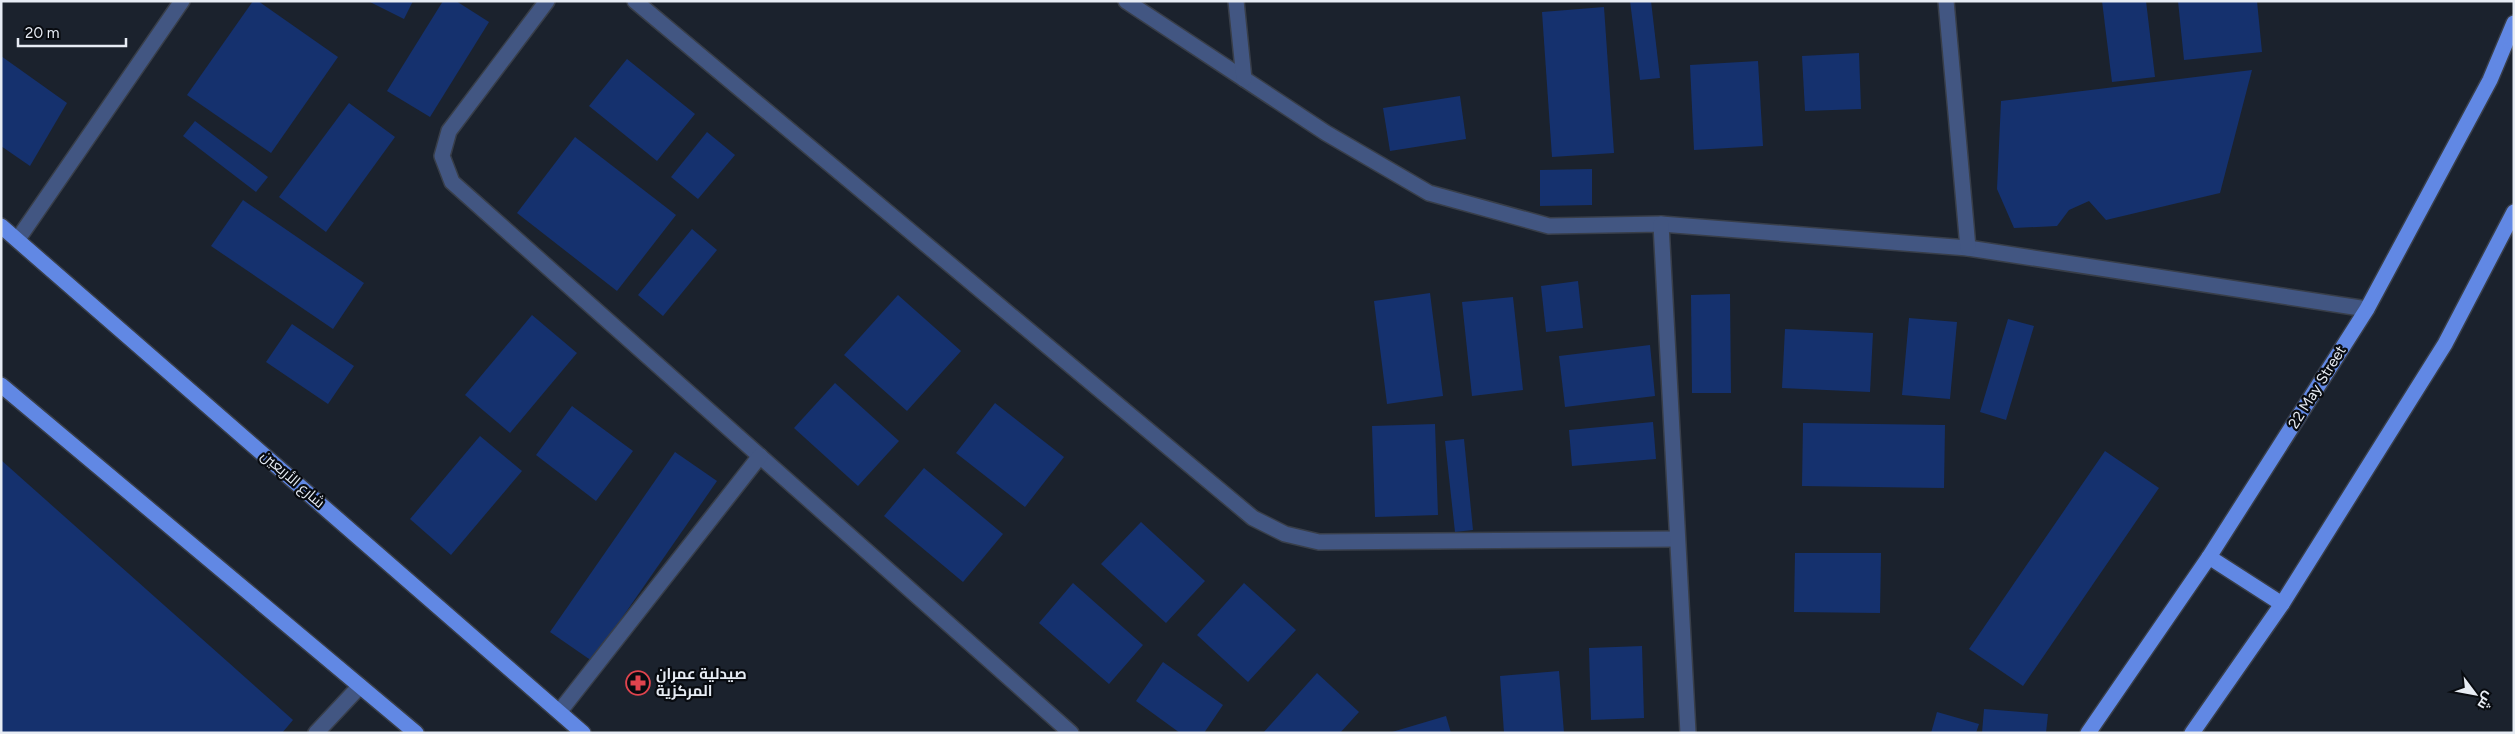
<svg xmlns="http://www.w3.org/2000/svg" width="2515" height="734" font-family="Figtree,Cairo,sans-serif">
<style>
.building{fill:#15316e}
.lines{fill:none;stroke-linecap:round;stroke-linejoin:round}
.minor-casing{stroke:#383e49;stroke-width:18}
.major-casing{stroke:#383e49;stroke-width:18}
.minor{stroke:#425682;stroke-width:15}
.major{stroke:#6188e4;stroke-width:15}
.labels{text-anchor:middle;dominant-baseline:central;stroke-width:4.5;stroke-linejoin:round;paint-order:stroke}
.street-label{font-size:15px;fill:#e7ecf4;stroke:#080b10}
.poi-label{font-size:15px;font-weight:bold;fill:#e7ecf4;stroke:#080b10;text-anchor:start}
</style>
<rect width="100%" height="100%" fill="#1b222d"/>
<g class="building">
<polygon points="253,1 258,1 338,57 271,153 187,95"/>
<polygon points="368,1 413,1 404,19"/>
<polygon points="443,1 456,1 489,22 430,117 387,91"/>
<polygon points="1630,1 1651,1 1660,78 1640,80"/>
<polygon points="2102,1 2146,1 2155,77 2112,82"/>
<polygon points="2178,1 2257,1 2262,52 2184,60"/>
<polygon points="1604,7 1614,153 1552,157 1542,12"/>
<polygon points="1859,53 1861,109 1805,111 1802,56"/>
<polygon points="1,56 67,103 30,166 1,146"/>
<polygon points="627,59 695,114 657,161 589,106"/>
<polygon points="1758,61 1763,146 1694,150 1690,65"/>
<polygon points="2252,70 2220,193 2106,220 2089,201 2069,210 2057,226 2014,228 1997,189 2001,101"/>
<polygon points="1460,96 1466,139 1390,151 1383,108"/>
<polygon points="349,103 395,137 326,232 279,197"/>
<polygon points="195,121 268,177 256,192 183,136"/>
<polygon points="707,132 735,155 698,199 671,177"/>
<polygon points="575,137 676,215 617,291 517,213"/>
<polygon points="1592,169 1592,205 1540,206 1540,170"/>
<polygon points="243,200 364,283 333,329 211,246"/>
<polygon points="692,229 717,250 663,316 638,295"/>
<polygon points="1578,281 1583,328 1546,332 1541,286"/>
<polygon points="1430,293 1443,396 1387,404 1374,301"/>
<polygon points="1730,294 1731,393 1692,393 1691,295"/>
<polygon points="898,295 961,351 907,411 844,355"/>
<polygon points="1513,297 1523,390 1472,396 1462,302"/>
<polygon points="532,315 577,353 510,433 465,395"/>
<polygon points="1909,318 1957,322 1950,399 1902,395"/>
<polygon points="2008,319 2034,326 2006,420 1980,412"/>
<polygon points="292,324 354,366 328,404 266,362"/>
<polygon points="1785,329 1873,333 1870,392 1782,388"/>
<polygon points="1650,345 1655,396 1565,407 1559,356"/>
<polygon points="835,383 899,441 858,486 794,428"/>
<polygon points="995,403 1064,457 1025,507 956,453"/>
<polygon points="572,406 633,451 596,501 536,455"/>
<polygon points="1653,422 1656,459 1572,466 1569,430"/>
<polygon points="1803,423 1945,425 1944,488 1802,486"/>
<polygon points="1435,424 1438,515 1375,517 1372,426"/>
<polygon points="480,436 522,471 451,555 410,519"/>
<polygon points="1464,439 1473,530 1455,532 1445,441"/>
<polygon points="2105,451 2159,488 2023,686 1969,649"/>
<polygon points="675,452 717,481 592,661 550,632"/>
<polygon points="1,460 293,720 282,733 1,733"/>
<polygon points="924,468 1003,534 963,582 884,516"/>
<polygon points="1141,522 1205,581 1166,623 1101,564"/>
<polygon points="1795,553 1881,553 1880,613 1794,612"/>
<polygon points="1073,583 1143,645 1109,684 1039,623"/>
<polygon points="1244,583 1296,630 1248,682 1197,635"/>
<polygon points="1642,646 1644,718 1591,720 1589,648"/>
<polygon points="1163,662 1223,705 1204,733 1180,733 1136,701"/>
<polygon points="1559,671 1564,733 1504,733 1500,676"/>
<polygon points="1317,673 1359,712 1340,733 1263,733"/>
<polygon points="1984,709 2048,714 2046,733 1982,733"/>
<polygon points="1937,712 1979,724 1976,733 1931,733"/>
<polygon points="1446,716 1451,733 1392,733 1392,732"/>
</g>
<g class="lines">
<g class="minor-casing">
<g id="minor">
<polyline points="547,1 449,131 442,156 452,182 1071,733"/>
<polyline points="635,1 1253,518 1285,534 1319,542 1677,539"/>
<polyline points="1126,1 1326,133 1429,193 1549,226 1661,224 1968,248 2367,309"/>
<polyline points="1236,1 1244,79"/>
<polyline points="1946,1 1968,248"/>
<polyline points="1661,224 1688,733"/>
<polyline points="18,239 182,1"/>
<polyline points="560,711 760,456"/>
<polyline points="316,733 360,686"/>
</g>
</g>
<g class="major-casing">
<g id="major">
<polyline points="1,226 583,733"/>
<polyline points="1,385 416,733"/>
<polyline points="2209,557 2282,604"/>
<polyline points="2088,733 2209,557 2367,309 2490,80 2514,23"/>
<polyline points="2192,733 2282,604 2445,344 2514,212"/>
</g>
</g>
<use href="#minor" class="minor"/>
<use href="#major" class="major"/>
</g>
<defs>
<g id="pharmacy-ring" transform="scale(1.25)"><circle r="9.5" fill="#080b10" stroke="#e0444e" stroke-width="1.5"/><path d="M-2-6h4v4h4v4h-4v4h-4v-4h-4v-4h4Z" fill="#e0444e"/></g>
</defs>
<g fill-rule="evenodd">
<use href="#pharmacy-ring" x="638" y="683"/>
</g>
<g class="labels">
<g class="street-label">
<text transform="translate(2317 387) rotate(-58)">22 May Street</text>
<text transform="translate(293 479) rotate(41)">شارع الأربعين</text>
</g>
<g class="poi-label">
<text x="656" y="674">صيدلية عمران<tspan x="656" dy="17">المركزية</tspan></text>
</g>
</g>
<rect width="2515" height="734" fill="none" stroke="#e7ecf4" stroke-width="5"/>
<g transform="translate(2475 694) rotate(122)" stroke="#080b10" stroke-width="4" paint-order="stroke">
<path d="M0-4L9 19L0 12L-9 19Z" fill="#e7ecf4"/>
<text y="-8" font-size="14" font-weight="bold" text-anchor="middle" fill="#e7ecf4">ش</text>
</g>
<path d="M18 38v8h108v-8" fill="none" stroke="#e7ecf4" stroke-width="2.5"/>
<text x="25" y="38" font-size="15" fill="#e7ecf4" stroke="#080b10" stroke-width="4" paint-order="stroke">20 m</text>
</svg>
